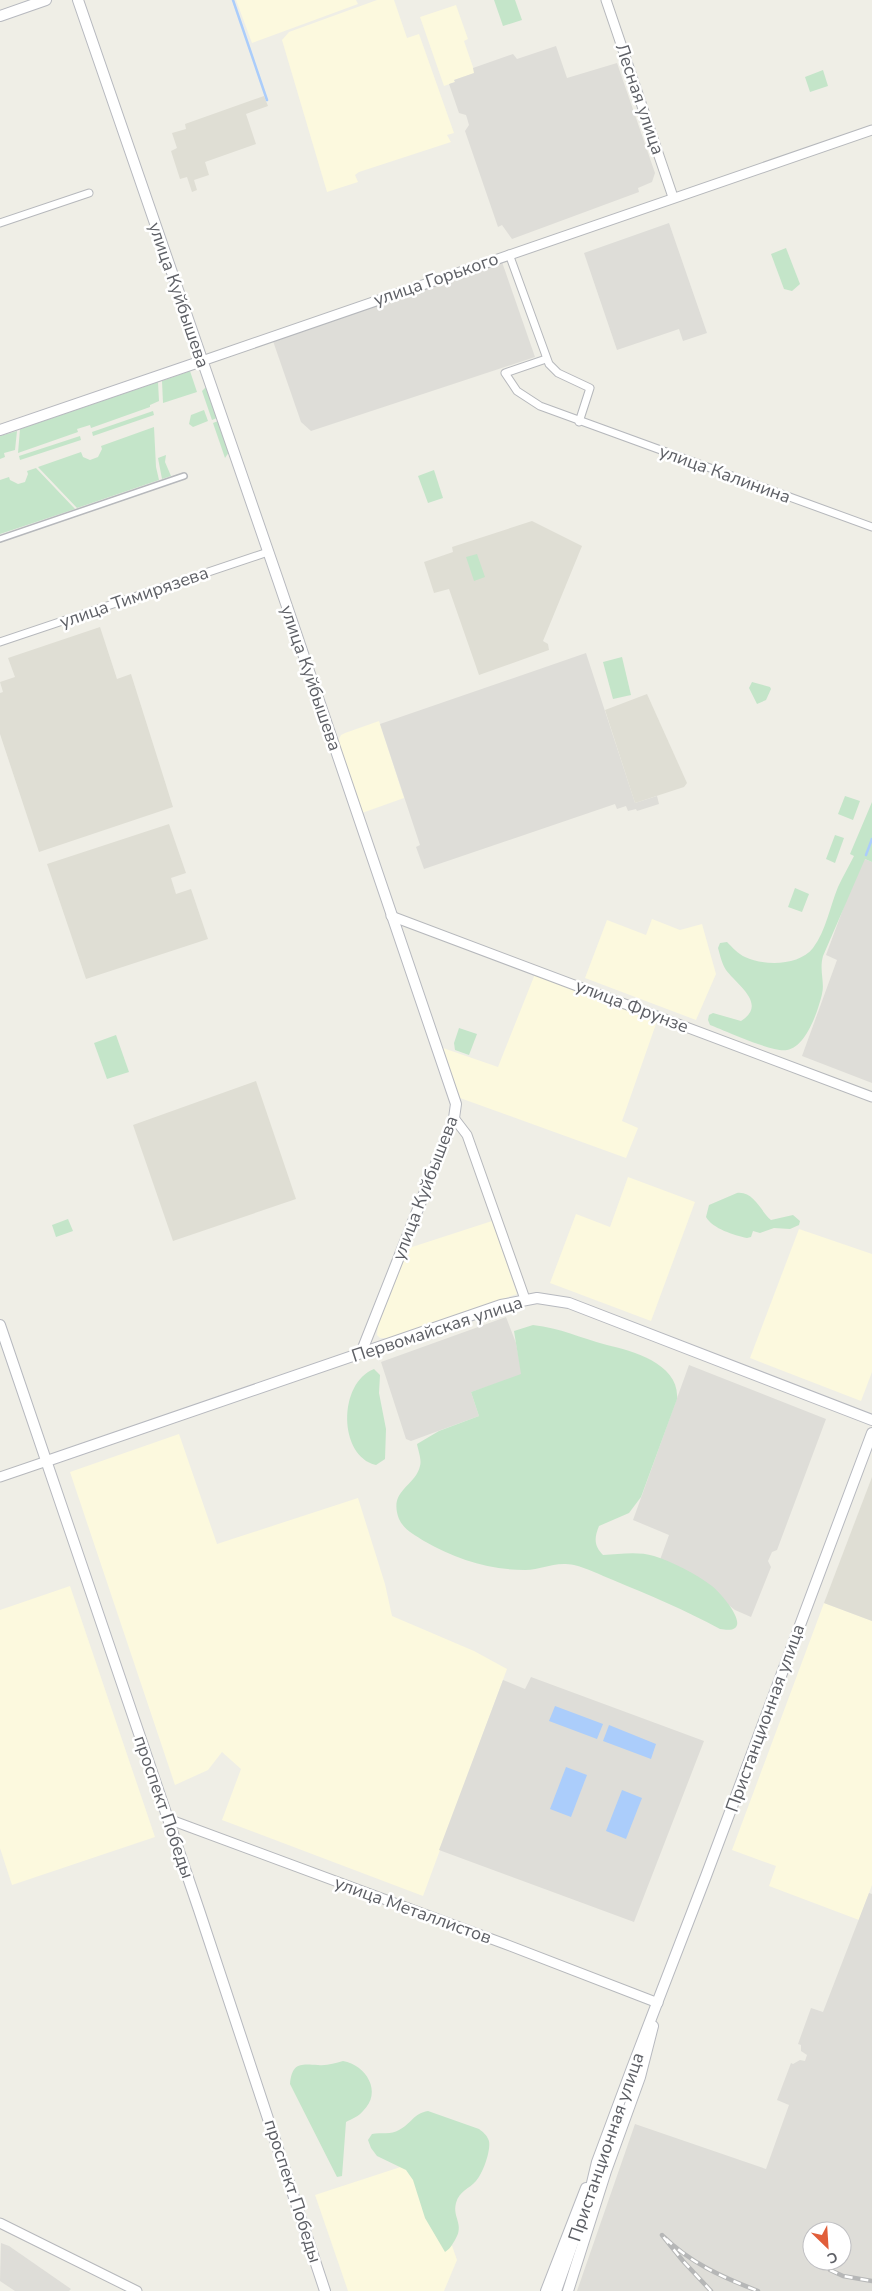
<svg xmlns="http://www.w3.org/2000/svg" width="872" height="2291" font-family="'Nunito Sans',sans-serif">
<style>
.commercial{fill:#fcf9de}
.industrial{fill:#deddd8;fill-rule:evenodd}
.education{fill:#dfded4}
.green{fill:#c4e5c9}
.water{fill:#abcdfb}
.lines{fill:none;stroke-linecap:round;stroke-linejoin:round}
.stream{stroke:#abcdfb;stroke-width:2.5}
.pedestrian-casing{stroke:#b6b8bc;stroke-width:8}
.minor-casing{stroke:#b6b8bc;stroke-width:9}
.tertiary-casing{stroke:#b6b8bc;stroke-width:11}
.secondary-casing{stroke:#b7b9bf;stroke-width:12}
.pedestrian{stroke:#fff;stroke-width:5}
.minor{stroke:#fff;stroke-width:7}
.tertiary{stroke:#fff;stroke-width:9}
.secondary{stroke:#fff;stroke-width:10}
.rail-casing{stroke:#b6b7b7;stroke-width:4.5}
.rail{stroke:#fff;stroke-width:2.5;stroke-dasharray:8;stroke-linecap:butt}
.labels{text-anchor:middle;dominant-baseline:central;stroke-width:5;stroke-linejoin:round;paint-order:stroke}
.street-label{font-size:18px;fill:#5e6066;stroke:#fff}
</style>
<rect width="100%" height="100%" fill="#efeee6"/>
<g class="commercial">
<polygon points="236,0 356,0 358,4 252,43"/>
<polygon points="377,0 394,0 407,38 419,34 454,133 447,135 451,142 359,172 355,175 358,182 327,192 282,40 289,32"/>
<polygon points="456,5 468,39 464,41 475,73 454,80 455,82 444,86 420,17"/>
<polygon points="379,721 404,798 362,813 338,741 341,735 345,733"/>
<polygon points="652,919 680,930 702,924 716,974 696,1020 585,978 607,920 646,935"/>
<polygon points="535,974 657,1021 622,1121 638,1128 626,1158 460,1098 443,1048 498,1067"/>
<polygon points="628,1177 695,1202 651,1321 550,1283 576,1214 610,1227"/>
<polygon points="492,1221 517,1294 389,1338 380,1338 377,1335 378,1325 409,1248"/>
<polygon points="799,1229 872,1254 872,1372 861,1401 750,1358"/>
<polygon points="179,1434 217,1544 358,1498 385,1584 392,1616 474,1651 507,1669 423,1896 222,1820 241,1769 222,1752 208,1770 175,1785 70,1472"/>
<polygon points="70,1586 155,1837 12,1885 0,1848 0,1610"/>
<polygon points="824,1603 872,1621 872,1885 859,1920 769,1886 776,1866 732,1850"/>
<polygon points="422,2160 457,2260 444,2291 348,2291 315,2195"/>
</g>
<g class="industrial">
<polygon points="556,46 567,78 617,63 655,173 652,182 638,188 639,192 512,239 502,225 498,227 465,131 469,125 467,118 466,115 459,113 449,84 455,82 454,80 474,73 473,68 513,54 517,59"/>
<polygon points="669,223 707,333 683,341 679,329 617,350 584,253"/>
<polygon points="502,262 535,357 311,431 301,422 273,341"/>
<polygon points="586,653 635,803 657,796 659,804 637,811 636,809 628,811 626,806 617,809 615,804 424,869 416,847 420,845 380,724"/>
<polygon points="862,858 872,862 872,1083 802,1056 837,960 826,955"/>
<polygon points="506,1317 516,1343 522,1375 471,1392 479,1416 411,1441 406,1439 381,1362"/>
<polygon points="689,1365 826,1419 780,1542 777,1550 772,1552 768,1561 771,1567 751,1617 735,1610 703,1585 657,1568 669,1535 633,1520"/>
<polygon points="531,1677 704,1741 634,1922 439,1850 503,1680 525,1689"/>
<path d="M869,1893l3,1v397h-295l58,-167 131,45 23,-64 -12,-5 14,-37 2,1 7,-4 5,1 2,-6 -6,-4v-6l-3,-1 13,-36 12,4zM812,2231h30v30h-30z"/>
<polygon points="1,2243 9,2246 71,2289 69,2291 15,2291 0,2281"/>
</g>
<g class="education">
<polygon points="264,96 268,106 246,114 256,144 205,162 209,175 194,180 197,190 192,192 187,177 180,179 171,151 177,148 172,133 186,129 185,124"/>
<polygon points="532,521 582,546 543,641 548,644 549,650 479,675 449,589 434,593 424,562 453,552 452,547"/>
<polygon points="100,627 117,679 131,674 173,807 39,852 0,734 0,693 3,692 0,682 15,677 8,658"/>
<polygon points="647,694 687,783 684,787 635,803 605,710"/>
<polygon points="169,824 186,873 171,878 176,894 191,889 208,939 86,979 47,864"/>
<polygon points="256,1081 296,1199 173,1241 133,1125"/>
<polygon points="872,1477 872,1621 824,1603"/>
</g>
<g class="green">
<polygon points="494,0 515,0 522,20 503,26"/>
<polygon points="823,70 828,86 810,92 805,77"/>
<polygon points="786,248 800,284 792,291 784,289 771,254"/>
<polygon points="190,371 197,392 163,403 162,381"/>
<polygon points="158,382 159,401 150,405 150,407 91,428 90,425 77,429 78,432 18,453 20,429"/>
<polygon points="206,387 217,418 212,420 202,391"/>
<polygon points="204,410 208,421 193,427 189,424 191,415"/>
<polygon points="153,411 154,415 93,436 92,432"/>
<polygon points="218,421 229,452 225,458 213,423"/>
<polygon points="154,427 156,467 159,480 77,508 38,467 81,452 83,457 90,460 98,457 102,449 101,446"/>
<polygon points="17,431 15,450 4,453 5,457 0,459 0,436"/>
<polygon points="80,436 81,440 20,460 19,456"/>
<polygon points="166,455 165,462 171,476 162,479 158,458"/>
<polygon points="36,468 75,509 0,534 0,480 9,477 10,480 18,484 25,482 28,474 27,471"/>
<polygon points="434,470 443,498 428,503 418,476"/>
<polygon points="477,554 485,577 474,581 466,557"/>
<polygon points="622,657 631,695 613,699 603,662"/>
<polygon points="752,682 770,687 771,689 766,700 757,704 749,688"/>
<polygon points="845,796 860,801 853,820 838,814"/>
<path d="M872,802v60l-7,-3 -42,97c-4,15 2,26 -1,38 -4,17 -16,53 -35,56 -14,3 -61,-19 -77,-25l-2,-5 1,-5 4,-2 28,8c27,-17 -4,-36 -15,-51 -4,-6 -6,-15 -8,-22l2,-5 7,-1c5,5 11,12 18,15 19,9 54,9 68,-9 13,-17 17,-42 25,-61 5,-11 11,-21 16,-31l-4,-2z"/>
<polygon points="835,835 844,838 835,863 826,859"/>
<polygon points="795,888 809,894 802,912 788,907"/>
<polygon points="459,1028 477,1034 469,1055 455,1050 454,1043"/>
<polygon points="116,1035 129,1072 107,1079 94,1043"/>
<path d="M737,1193c17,-2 24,19 34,27l22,-5 7,6 -1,4 -9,4 -16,-1 -14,5 -7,-2 -2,6 -4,1c-13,-3 -34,-9 -41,-21l3,-12z"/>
<polygon points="68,1219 73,1231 56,1237 52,1225"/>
<path d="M533,1325c28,3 47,13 74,20 26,6 73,19 70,54l-36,98 -12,16 -30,13c-5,12 -5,20 4,29 17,-1 35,-4 51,1 19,6 42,18 58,30 11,9 46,50 8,43 -35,-19 -71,-34 -107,-49 -13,-5 -26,-12 -39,-15 -21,-4 -31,5 -49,5 -36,0 -70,-11 -101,-29 -9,-6 -20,-11 -25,-22 -11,-29 16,-32 21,-53 2,-6 -2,-16 -3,-22l22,-13 40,-15 -8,-24 50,-18 -7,-43z"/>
<path d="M374,1369l6,6 -1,18 7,36 -1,30 -9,6c-38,-9 -38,-82 -2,-96z"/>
<path d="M343,2061c23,4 40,31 20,50 -4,5 -11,8 -17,11l-4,54 -5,1 -47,-93c2,-22 11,-20 28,-19 9,1 17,-2 25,-4z"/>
<path d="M428,2111l51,18c4,3 8,6 10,12 2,10 -6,32 -13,40 -7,8 -17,10 -20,22 -4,15 9,21 -1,37 -3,5 -5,9 -10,12l-20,-34 -12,-38 -7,-10 -29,-14 -6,-8 -3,-8 4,-6c9,-2 19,1 27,-4 12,-6 15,-17 29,-19z"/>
</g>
<g class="water">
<polygon points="555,1706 603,1724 597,1739 549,1721"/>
<polygon points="609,1725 656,1744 651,1759 603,1741"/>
<polygon points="566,1767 587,1775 571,1817 550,1809"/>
<polygon points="622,1790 642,1798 626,1839 606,1831"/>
</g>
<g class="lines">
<g class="stream">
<polyline points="233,0 267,100"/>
<polyline points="866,855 872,839"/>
</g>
<g class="pedestrian-casing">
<polyline id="pedestrian" points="0,539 184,476"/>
</g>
<g class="minor-casing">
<g id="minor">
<polyline points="0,223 89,193"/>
<polyline points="509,254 549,364 558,373 590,388 579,422"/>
<polyline points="546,359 505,373 517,391 540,406 872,527"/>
<polyline points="0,642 268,552"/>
</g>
</g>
<g class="tertiary-casing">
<g id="tertiary">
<polyline points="606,0 673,197"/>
<polyline points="202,361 872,130"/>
<polyline points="391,916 872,1097"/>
<polyline points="454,1118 467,1135 525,1299"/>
<polyline points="0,1477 47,1461"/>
<polyline points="168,1819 505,1944 658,2003"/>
<polyline points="0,2223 137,2291"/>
</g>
</g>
<g class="secondary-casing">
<g id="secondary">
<polyline points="78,0 278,580 456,1104 454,1118 361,1353"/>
<polyline points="0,16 46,0"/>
<polyline points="0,430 202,361"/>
<polyline points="0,1325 199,1910 325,2291"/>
<polyline points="47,1461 501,1305 537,1298 569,1303 872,1420"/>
<polyline points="546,2291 586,2188"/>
<polyline points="556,2291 588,2200 597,2162 632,2068 706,1876 872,1433"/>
<polyline points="568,2291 606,2171 640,2077 653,2026"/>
</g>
</g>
<use href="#pedestrian" class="pedestrian"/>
<use href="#minor" class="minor"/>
<use href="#tertiary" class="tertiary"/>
<use href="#secondary" class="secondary"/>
<g class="rail-casing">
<g id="rail">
<polyline points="830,2270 843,2276 872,2281"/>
<path d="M711,2291l-28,-30 -21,-26c28,28 60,42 96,56"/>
</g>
</g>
<use href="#rail" class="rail"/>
</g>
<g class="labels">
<g class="street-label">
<text transform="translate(640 99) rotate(71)">Лесная улица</text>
<text transform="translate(436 279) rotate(-19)">улица Горького</text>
<text transform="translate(179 295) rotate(71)">улица Куйбышева</text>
<text transform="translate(725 474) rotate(20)">улица Калинина</text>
<text transform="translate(134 597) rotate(-19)">улица Тимирязева</text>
<text transform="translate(311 678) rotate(71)">улица Куйбышева</text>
<text transform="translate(632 1006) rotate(21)">улица Фрунзе</text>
<text transform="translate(425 1188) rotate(-69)">улица Куйбышева</text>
<text transform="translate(437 1329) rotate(-18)">Первомайская улица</text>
<text transform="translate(765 1718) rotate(-70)">Пристанционная улица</text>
<text transform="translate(164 1807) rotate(71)">проспект Победы</text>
<text transform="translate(413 1910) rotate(20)">улица Металлистов</text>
<text transform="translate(606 2147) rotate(-71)">Пристанционная улица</text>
<text transform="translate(293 2191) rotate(72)">проспект Победы</text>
</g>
</g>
<g transform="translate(827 2246) rotate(155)"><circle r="24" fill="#ffffff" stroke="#bfbfc2"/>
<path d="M0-4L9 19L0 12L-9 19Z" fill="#e15e3a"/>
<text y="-8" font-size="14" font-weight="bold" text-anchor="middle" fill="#5e6066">С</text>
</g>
</svg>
